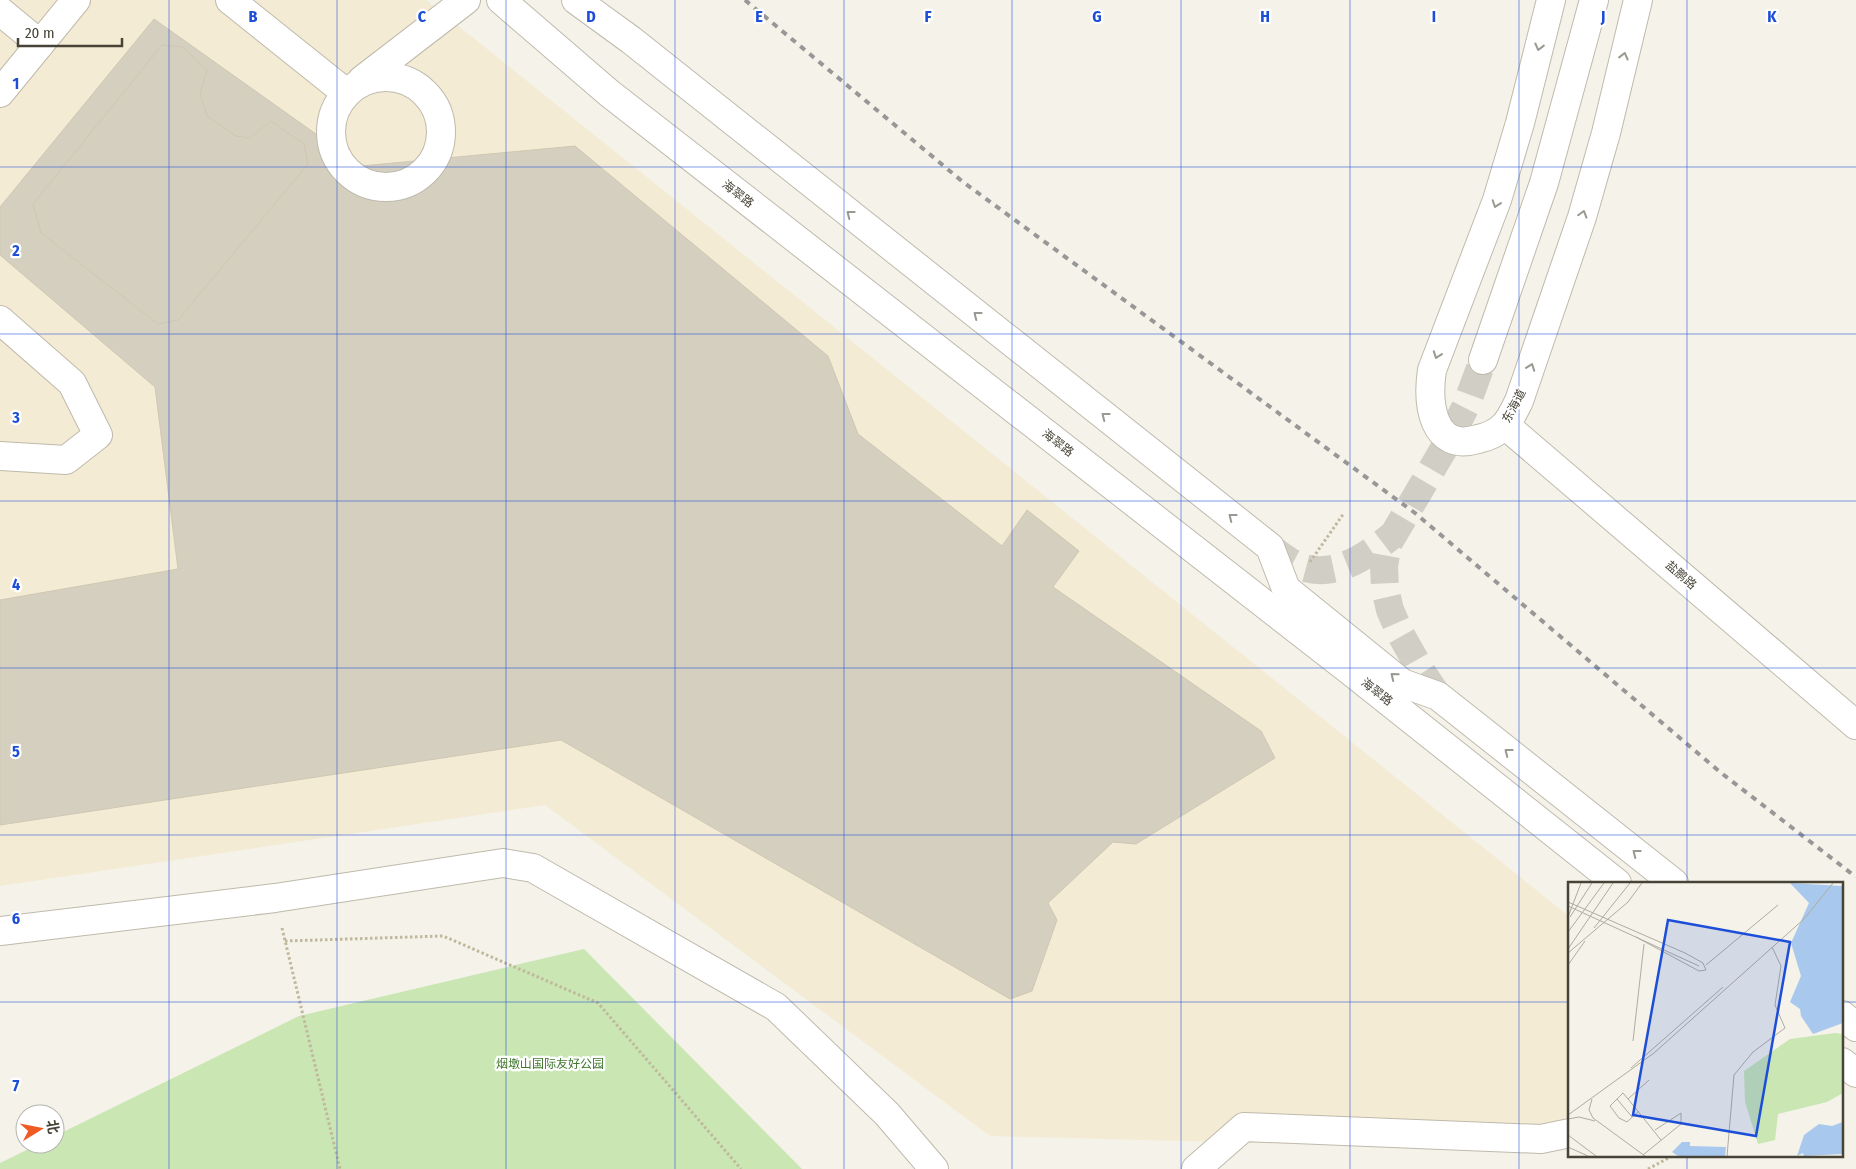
<svg xmlns="http://www.w3.org/2000/svg" width="1856" height="1169" font-family="'Fira Sans Condensed','Noto Sans SC',sans-serif">
<style>
.commercial{fill:#f4ebd5}
.green{fill:#c9e6b3}
.building{fill:#d5cfbf;stroke:#cfc7b2}
.lines{fill:none;stroke-linecap:round;stroke-linejoin:round}
.minor-tunnel{stroke:#d1cfc5;stroke-width:28;stroke-dasharray:28 14;stroke-linecap:butt}
.minor-casing{stroke:#bfbaac;stroke-width:30}
.path{stroke:#c0b89d;stroke-width:3;stroke-dasharray:2.5 2.5;stroke-linecap:butt}
.minor{stroke:#fff;stroke-width:28}
.rail{stroke:#979797;stroke-width:4;stroke-dasharray:6 6;stroke-linecap:butt}
.oneway{stroke:#9a9891}
.grid{fill:none;stroke:#1d4ed8;stroke-width:1;stroke-opacity:0.55}
.labels{text-anchor:middle;dominant-baseline:central;stroke-width:4.5;stroke-linejoin:round;paint-order:stroke}
.street-label{font-size:12px;fill:#474337;stroke:#fff}
.park-label{font-size:12px;fill:#40762d;stroke:#fff}
.inset-road{fill:none;stroke:#afaca2;stroke-width:1}
.view{fill:#1d4ed8;fill-opacity:0.15;stroke:#1d4ed8;stroke-width:2.5}
.inset-edge{fill:none;stroke:#474337;stroke-width:2.5}
.grid-label{font-size:16px;text-anchor:middle;font-weight:bold;fill:#1d4ed8;stroke:#fff;stroke-width:4.5;stroke-linejoin:round;paint-order:stroke}
</style>
<rect width="100%" height="100%" fill="#f4f2e9"/>
<polygon class="commercial" points="0,0 426,0 1570,917 1570,1121 1302,1144 990,1136 545,805 0,886"/>
<polygon class="green" points="584,949 802,1169 0,1169 0,1163 39,1144 55,1144 55,1136 299,1016"/>
<g class="building">
<polygon points="154,19 361,166 575,146 828,356 858,434 1002,546 1027,510 1079,551 1053,587 1261,731 1275,758 1136,844 1113,842 1048,903 1057,920 1032,991 1010,999 561,740 0,825 0,600 178,569 155,387 0,255 0,207"/>
<polygon points="162,45 183,47 207,70 200,94 207,116 236,136 250,138 271,121 304,144 308,164 178,320 158,324 41,233 33,204"/>
</g>
<g class="lines">
<g class="minor-tunnel">
<path d="M1270,547c6,5 13,10 19,14 39,24 77,-4 106,-28"/>
<polyline points="1438,696 1422,672 1401,635 1390,610 1385,588 1384,566 1388,544 1446,445 1466,406 1483,360"/>
</g>
<g class="minor-casing">
<g id="minor">
<polyline points="230,0 345,92"/>
<polyline points="501,0 609,93 1349,670 1617,883"/>
<polyline points="576,0 631,40 1270,547 1286,589 1402,683 1438,696 1674,883"/>
<path d="M1551,0l-31,123 -23,77 -65,170c-5,33 0,83 46,69 10,-2 20,-7 27,-14 6,-7 10,-16 14,-24l63,-184 24,-84 32,-133"/>
<polyline points="0,11 40,44"/>
<circle cx="386" cy="132" r="55"/>
<polyline points="362,80 466,0"/>
<polyline points="0,93 76,0"/>
<polyline points="0,320 72,383 98,435 66,460 0,456"/>
<polyline points="1483,360 1544,183 1594,0"/>
<polyline points="1505,425 1856,725"/>
<polyline points="0,931 275,898 503,863 533,868 776,1007 887,1114 934,1169"/>
<polyline points="1842,1015 1856,1027"/>
<polyline points="1842,1062 1856,1073"/>
<polyline points="1196,1169 1244,1127 1541,1139 1570,1133"/>
</g>
</g>
<g class="path">
<polyline points="1310,562 1344,513"/>
<polyline points="282,928 340,1169"/>
<polyline points="285,941 443,936 598,1003 741,1169"/>
<polyline points="1648,1169 1674,1155"/>
</g>
<use href="#minor" class="minor"/>
<polyline class="rail" points="745,0 963,182 1415,513 1720,772 1856,877"/>
</g>
<defs><path id="oneway-chevron" d="M-2-3.5L2.5 0L-2 3.5" fill="none" stroke-width="1.6" stroke-linecap="round" stroke-linejoin="round" transform="scale(1.25)"/></defs>
<g class="oneway">
<use href="#oneway-chevron" transform="translate(1539 47) rotate(104)"/>
<use href="#oneway-chevron" transform="translate(1624 56) rotate(-76)"/>
<use href="#oneway-chevron" transform="translate(1496 204) rotate(109)"/>
<use href="#oneway-chevron" transform="translate(850 214) rotate(-142)"/>
<use href="#oneway-chevron" transform="translate(1583 214) rotate(-74)"/>
<use href="#oneway-chevron" transform="translate(977 315) rotate(-142)"/>
<use href="#oneway-chevron" transform="translate(1437 355) rotate(110)"/>
<use href="#oneway-chevron" transform="translate(1531 367) rotate(-70)"/>
<use href="#oneway-chevron" transform="translate(1105 416) rotate(-142)"/>
<use href="#oneway-chevron" transform="translate(1232 517) rotate(-142)"/>
<use href="#oneway-chevron" transform="translate(1394 676) rotate(-141)"/>
<use href="#oneway-chevron" transform="translate(1508 752) rotate(-142)"/>
<use href="#oneway-chevron" transform="translate(1636 853) rotate(-142)"/>
</g>
<path class="grid" d="M169,0v1169M337,0v1169M506,0v1169M675,0v1169M844,0v1169M1012,0v1169M1181,0v1169M1350,0v1169M1519,0v1169M1687,0v883M0,167h1856M0,334h1856M0,501h1856M0,668h1856M0,835h1856M0,1002h1570M1842,1002h14M1687,1155v14"/>
<g class="labels">
<g class="street-label">
<text transform="translate(738 194) rotate(38)">海翠路</text>
<text transform="translate(1514 406) rotate(-62)">东海道</text>
<text transform="translate(1058 443) rotate(38)">海翠路</text>
<text transform="translate(1681 575) rotate(41)">盐鹏路</text>
<text transform="translate(1377 692) rotate(38)">海翠路</text>
</g>
<g class="park-label">
<text x="550" y="1064">烟墩山国际友好公园</text>
</g>
</g>
<g transform="translate(1568 882)">
<rect width="275" height="275" fill="#f4f2e9"/>
<path d="M267,151l8,1v59l-16,9 -49,12 -3,26 -17,4 -13,-42 -1,-31 46,-32z" fill="#c9e6b3"/>
<path d="M222,1l53,3v137l-30,11 -12,-18 -1,-7 -10,-7 11,-26 -10,-33 18,-40zM275,240v32l-39,2 -1,-3 -6,3 7,-21 15,-11 13,2zM114,260h8v4l36,1 -1,9h-47l-6,-4z" fill="#a8c9ed"/>
<path class="inset-road" d="M0,20l117,51 18,10 3,7 -7,1 -63,-34M0,24l131,60M0,35l13,-34M2,35l22,-34M26,46l36,-45M0,50l36,-49M0,67l45,-66M0,71l60,-51 14,-19M0,83l17,-24M138,83l72,-60M65,159l11,-97M63,186l92,-81M81,198l-21,19 33,41M24,217l-3,11 4,8 52,38M49,217l15,18M60,217l-5,-6 -13,13 9,12 8,4 12,-11M0,233l86,-62 150,-134 29,-36M0,237l11,-2 16,4M0,253l28,21M0,265l20,9M75,273l38,-31v-11l-26,17M159,274l7,-81 19,-23 32,-24 -10,-23 6,-39 -9,-19"/>
<path class="view" d="M100,38l122,22 -34,194 -123,-21z"/>
<rect width="275" height="275" class="inset-edge"/>
</g>
<g class="grid-label">
<text x="253" y="22">B</text>
<text x="422" y="22">C</text>
<text x="591" y="22">D</text>
<text x="759" y="22">E</text>
<text x="928" y="22">F</text>
<text x="1097" y="22">G</text>
<text x="1265" y="22">H</text>
<text x="1434" y="22">I</text>
<text x="1603" y="22">J</text>
<text x="1772" y="22">K</text>
<text x="16" y="89">1</text>
<text x="16" y="256">2</text>
<text x="16" y="423">3</text>
<text x="16" y="590">4</text>
<text x="16" y="757">5</text>
<text x="16" y="924">6</text>
<text x="16" y="1091">7</text>
</g>
<g transform="translate(40 1129) rotate(80)"><circle r="24" fill="#ffffff" stroke="#b5b4af"/>
<path d="M0-4L9 19L0 12L-9 19Z" fill="#f05a23"/>
<text y="-8" font-size="14" font-weight="bold" text-anchor="middle" fill="#474337">北</text>
</g>
<path d="M18 38v8h104v-8" fill="none" stroke="#474337" stroke-width="2.5"/>
<text x="25" y="38" font-size="15" fill="#474337" stroke="#ffffff" stroke-width="4" paint-order="stroke">20 m</text>
</svg>
